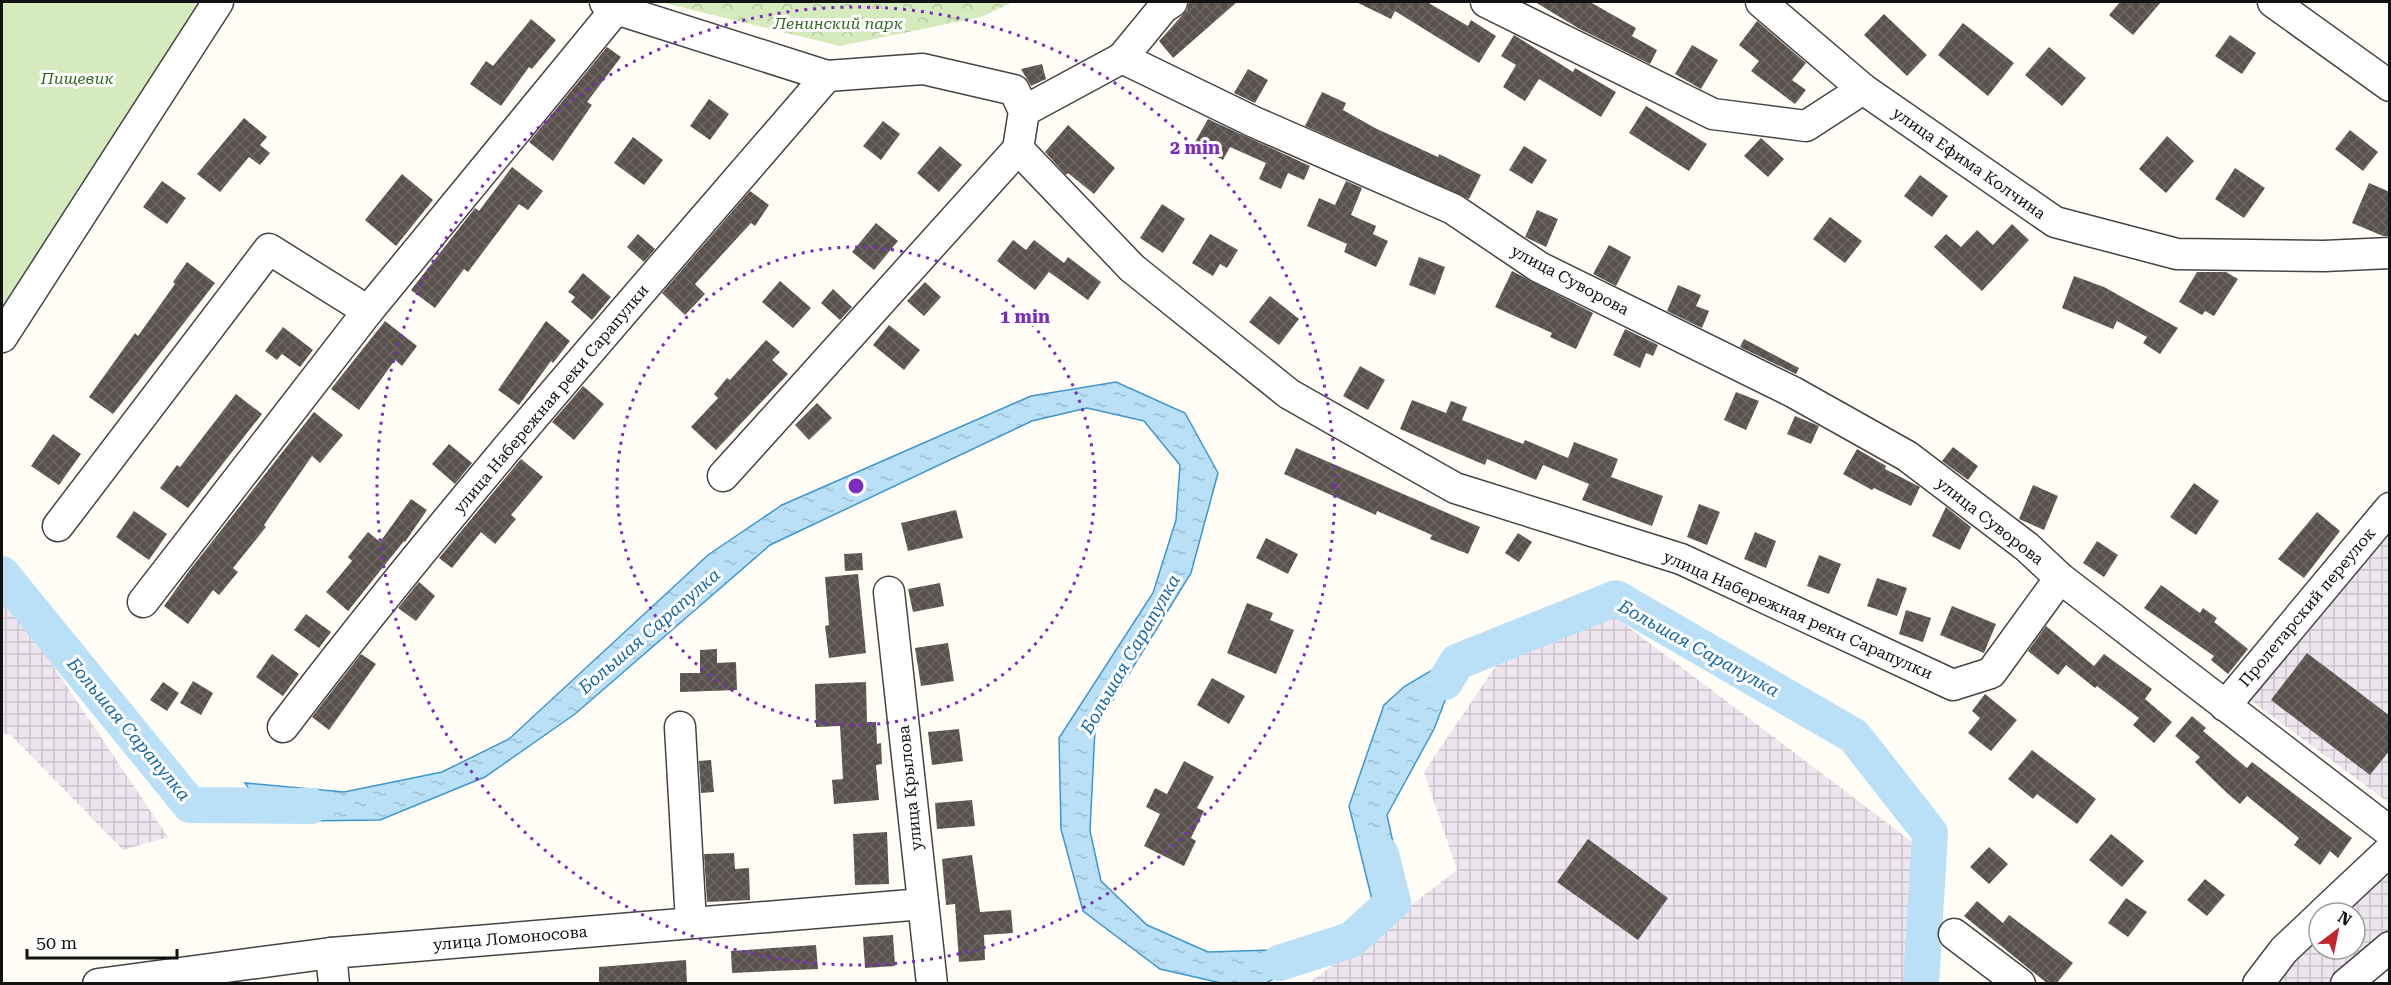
<svg xmlns="http://www.w3.org/2000/svg" width="2391" height="985" font-family="'Roboto Serif',serif">
<style>
.industrial{fill:url(#industrial-grid)}
.park{fill:url(#park-crowns)}
.garden{fill:#d5ebbd}
.water{fill:url(#water-ripples);stroke:#3f96cf;stroke-width:1.5}
.lines{fill:none;stroke-linecap:round;stroke-linejoin:round}
.river{stroke:#b9e0f7;stroke-width:36}
.building{fill:url(#building-cross-hatch)}
.minor-casing{stroke:#444;stroke-width:33}
.minor{stroke:#fff;stroke-width:30}
.ring{fill:none;stroke:#7b2cbf;stroke-width:3;stroke-dasharray:3 6}
.labels{text-anchor:middle;dominant-baseline:central;stroke-width:6;stroke-linejoin:round;paint-order:stroke}
.park-label{font-size:16px;font-style:italic;fill:#2f6b1f;stroke:#fff}
.street-label{font-size:16px;fill:#111;stroke:#fff}
.water-label{font-size:18px;font-style:italic;fill:#1768a6;stroke:#fff}
.centre{fill:#7b2cbf;stroke:#fff;stroke-width:3}
.ring-label{font-size:18px;text-anchor:middle;font-weight:bold;fill:#7b2cbf;stroke:#fff;stroke-width:6;stroke-linejoin:round;paint-order:stroke}
</style>
<defs>
<pattern id="industrial-grid" width="8" height="8" patternUnits="userSpaceOnUse" patternTransform="scale(1.5)"><rect width="8" height="8" fill="#eee6ef"/><path d="M0 4h8M4 0v8" fill="none" stroke="#cbc4cc"/></pattern>
<pattern id="park-crowns" width="20" height="18" patternUnits="userSpaceOnUse" patternTransform="scale(1.5)"><rect width="20" height="18" fill="#d5ebbd"/><path d="M2 6a3 3 0 1 1 6 0M12 15a3 3 0 1 1 6 0" fill="none" stroke="#b6c8a1"/></pattern>
<pattern id="water-ripples" width="26" height="14" patternUnits="userSpaceOnUse" patternTransform="scale(1.5)"><rect width="26" height="14" fill="#b9e0f7"/><path d="M2 4q2-2 4 0t4 0M15 11q2-2 4 0t4 0" fill="none" stroke="#9ebfd3"/></pattern>
<pattern id="building-cross-hatch" width="8" height="8" patternUnits="userSpaceOnUse" patternTransform="scale(1.5)"><rect width="8" height="8" fill="#5a524d"/><path d="M0 0l8 8M0 8l8-8" fill="none" stroke="#6d6662"/></pattern>
</defs>
<rect width="100%" height="100%" fill="#fffdf5"/>
<g class="industrial">
<polygon points="2389,527 2389,803 2249,699"/>
<polygon points="2,590 168,837 123,850 11,735 2,733"/>
<polygon points="1615,617 1915,844 1909,983 1308,984 1457,870 1424,772 1512,642"/>
<polygon points="2389,860 2389,932 2331,983 2267,984 2319,927 2319,949 2355,949 2355,913 2334,913"/>
</g>
<polygon class="park" points="660,2 1013,2 981,17 840,46"/>
<polygon class="garden" points="2,2 220,2 2,323"/>
<g class="water">
<polygon points="1116,382 1185,413 1218,473 1191,573 1095,729 1090,831 1101,881 1147,925 1208,952 1331,948 1266,983 1221,983 1160,969 1083,911 1061,829 1059,738 1153,593 1176,520 1180,465 1144,421 1087,408 1032,421 770,545 575,714 485,777 380,820 302,821 260,805 245,783 344,792 442,772 509,739 708,555 782,505 1031,396"/>
<polygon points="1475,645 1487,665 1451,685 1434,729 1387,815 1404,893 1375,912 1349,806 1384,705 1405,686"/>
</g>
<g class="lines">
<g class="river">
<polyline points="2,574 190,805 311,806"/>
<polyline points="1445,682 1457,662 1616,598 1854,736 1930,833 1921,984"/>
<polyline points="1279,963 1351,940 1393,902 1381,854"/>
</g>
</g>
<g class="building">
<polygon points="1189,2 1237,2 1173,58 1159,41 1187,10"/>
<polygon points="1356,2 1427,2 1468,26 1471,20 1496,36 1479,63 1395,11 1391,19"/>
<polygon points="1535,2 1590,2 1636,28 1632,36 1657,50 1650,64 1578,28"/>
<polygon points="2120,2 2161,2 2133,35 2109,15"/>
<polygon points="1884,14 1927,55 1907,76 1864,35"/>
<polygon points="531,19 556,40 532,69 529,67 501,106 470,84 486,61 493,66"/>
<polygon points="1757,21 1806,63 1792,80 1806,90 1795,104 1751,71 1759,61 1739,45"/>
<polygon points="1963,23 2014,63 1988,96 1938,55"/>
<polygon points="1514,35 1573,72 1575,68 1616,92 1601,117 1539,79 1525,101 1503,87 1516,65 1501,56"/>
<polygon points="2230,35 2256,53 2242,74 2215,56"/>
<polygon points="1692,45 1718,60 1701,89 1675,74"/>
<polygon points="607,47 621,57 587,102 592,105 553,161 529,142"/>
<polygon points="2049,47 2086,78 2062,106 2025,75"/>
<polygon points="1042,64 1046,79 1031,86 1021,69"/>
<polygon points="1248,69 1268,80 1255,103 1234,93"/>
<polygon points="1322,92 1346,103 1343,110 1375,128 1438,157 1439,154 1481,175 1469,199 1305,126"/>
<polygon points="709,99 729,114 710,140 690,126"/>
<polygon points="1646,106 1707,144 1689,171 1629,133"/>
<polygon points="244,118 267,137 260,145 270,153 260,165 249,157 220,192 197,174"/>
<polygon points="1208,119 1310,166 1304,180 1288,173 1281,189 1259,179 1266,163 1230,147 1223,160 1194,144"/>
<polygon points="883,121 900,134 881,160 863,146"/>
<polygon points="1068,125 1115,168 1094,194 1068,173 1066,175 1045,152"/>
<polygon points="2350,130 2378,152 2363,171 2335,149"/>
<polygon points="2167,136 2194,161 2166,193 2139,169"/>
<polygon points="633,137 663,160 644,185 614,163"/>
<polygon points="1761,138 1784,159 1768,177 1744,156"/>
<polygon points="940,146 962,165 939,192 917,173"/>
<polygon points="1524,146 1547,160 1532,184 1509,170"/>
<polygon points="512,167 543,191 528,210 519,204 468,272 464,269 435,308 411,290 475,208 479,211"/>
<polygon points="2235,168 2265,188 2244,218 2215,199"/>
<polygon points="402,174 433,200 396,246 365,220"/>
<polygon points="1920,175 1948,196 1932,217 1904,196"/>
<polygon points="162,181 186,198 167,224 143,207"/>
<polygon points="1346,181 1362,188 1351,215 1376,226 1373,234 1388,241 1376,267 1344,252 1347,244 1307,226 1319,198 1335,205"/>
<polygon points="2369,183 2390,192 2390,236 2383,236 2352,223"/>
<polygon points="750,191 769,205 755,226 751,223 695,284 705,294 685,315 662,293"/>
<polygon points="1162,204 1185,219 1163,253 1140,238"/>
<polygon points="1537,210 1558,219 1546,247 1525,237"/>
<polygon points="1830,217 1862,241 1845,263 1813,239"/>
<polygon points="876,223 898,241 874,270 852,252"/>
<polygon points="2012,224 2029,240 1982,291 1934,247 1946,234 1961,247 1977,230 1993,245"/>
<polygon points="638,234 655,249 644,262 627,247"/>
<polygon points="1210,234 1238,250 1227,268 1220,264 1213,276 1192,263"/>
<polygon points="1013,240 1026,250 1034,240 1064,263 1068,257 1101,282 1088,300 1049,272 1035,290 997,261"/>
<polygon points="1609,245 1631,257 1616,286 1593,274"/>
<polygon points="1419,257 1445,267 1435,295 1409,285"/>
<polygon points="187,262 215,283 113,414 89,397 135,333 138,336 175,284 173,282"/>
<polygon points="1512,271 1593,313 1576,349 1550,337 1552,333 1495,307"/>
<polygon points="2197,272 2226,272 2238,279 2214,316 2205,311 2202,315 2179,302"/>
<polygon points="583,273 611,297 592,320 571,302 575,297 568,292"/>
<polygon points="2074,276 2104,287 2178,328 2160,354 2143,343 2147,337 2117,321 2113,329 2062,308"/>
<polygon points="780,281 811,308 793,328 762,302"/>
<polygon points="925,282 941,297 924,316 907,301"/>
<polygon points="1678,285 1701,295 1696,306 1709,311 1702,328 1667,311"/>
<polygon points="833,289 852,307 840,320 821,303"/>
<polygon points="1270,296 1299,319 1279,345 1249,322"/>
<polygon points="385,321 417,346 402,366 395,360 359,410 331,389"/>
<polygon points="546,321 570,341 553,363 551,361 519,405 498,390"/>
<polygon points="889,325 920,350 904,370 873,345"/>
<polygon points="283,327 313,350 300,367 282,354 277,360 265,351"/>
<polygon points="1625,329 1658,345 1653,356 1646,353 1640,368 1613,355"/>
<polygon points="1744,339 1799,368 1796,374 1740,347"/>
<polygon points="766,340 780,352 772,360 788,374 716,450 691,427 718,398 714,394 727,378 730,380"/>
<polygon points="1360,366 1385,380 1368,410 1343,396"/>
<polygon points="583,386 604,404 574,440 552,422"/>
<polygon points="1736,392 1759,401 1746,430 1724,420"/>
<polygon points="236,394 262,414 188,508 160,488 177,465 180,467"/>
<polygon points="1412,400 1446,413 1451,401 1467,407 1462,420 1523,444 1525,440 1568,458 1574,442 1618,459 1611,477 1663,496 1652,526 1582,500 1589,484 1543,465 1536,480 1487,459 1485,465 1400,429"/>
<polygon points="817,403 832,418 809,440 795,425"/>
<polygon points="314,412 343,435 320,463 312,456 264,525 266,527 233,568 238,572 219,595 213,590 188,624 164,606 189,571"/>
<polygon points="1795,416 1819,426 1811,444 1787,434"/>
<polygon points="53,434 81,454 59,485 31,466"/>
<polygon points="449,444 472,463 455,484 432,464"/>
<polygon points="1953,447 1978,466 1968,480 1942,461"/>
<polygon points="1296,448 1480,527 1468,554 1430,539 1432,535 1377,511 1376,515 1284,474"/>
<polygon points="1857,449 1886,466 1885,469 1920,487 1911,506 1874,488 1872,490 1843,474"/>
<polygon points="521,459 543,477 511,515 516,519 495,544 481,532 452,568 439,558"/>
<polygon points="2194,483 2219,501 2196,535 2170,517"/>
<polygon points="2033,485 2058,496 2044,530 2019,519"/>
<polygon points="411,499 427,510 405,542 404,541 348,611 326,592 352,561 348,557 368,532 380,542"/>
<polygon points="1699,504 1720,512 1707,545 1687,537"/>
<polygon points="1946,507 1971,527 1960,550 1932,536"/>
<polygon points="956,510 963,538 908,551 901,523"/>
<polygon points="134,511 167,534 149,560 116,537"/>
<polygon points="2317,512 2340,531 2304,578 2278,559"/>
<polygon points="1755,532 1776,541 1766,568 1744,559"/>
<polygon points="1518,533 1532,542 1519,562 1505,553"/>
<polygon points="1266,538 1298,554 1288,574 1256,558"/>
<polygon points="2097,541 2118,555 2104,577 2083,563"/>
<polygon points="862,553 863,570 845,571 844,554"/>
<polygon points="1819,555 1841,564 1829,594 1807,586"/>
<polygon points="858,574 866,653 829,658 825,626 829,625 825,577"/>
<polygon points="1877,578 1907,588 1897,616 1867,606"/>
<polygon points="419,582 435,596 416,621 398,608"/>
<polygon points="940,583 944,606 913,612 908,589"/>
<polygon points="2161,585 2200,613 2203,608 2217,618 2214,622 2248,649 2228,674 2211,660 2214,656 2144,608"/>
<polygon points="1247,603 1273,613 1270,620 1294,630 1276,674 1227,653"/>
<polygon points="1952,606 1996,624 1984,653 1940,635"/>
<polygon points="1906,610 1931,618 1923,642 1899,634"/>
<polygon points="306,614 331,632 319,648 294,630"/>
<polygon points="2046,626 2094,666 2104,654 2152,689 2145,699 2172,722 2154,743 2133,725 2139,718 2097,686 2095,688 2066,665 2058,675 2028,651"/>
<polygon points="948,643 954,681 921,686 915,648"/>
<polygon points="717,649 717,663 736,662 737,690 680,692 680,673 700,673 700,650"/>
<polygon points="2307,653 2390,716 2390,750 2370,775 2271,700"/>
<polygon points="272,654 299,674 283,696 256,677"/>
<polygon points="361,654 376,664 329,730 312,717"/>
<polygon points="1212,678 1245,696 1229,724 1197,705"/>
<polygon points="193,681 213,693 201,715 180,703"/>
<polygon points="163,682 179,693 167,711 150,700"/>
<polygon points="866,682 867,722 876,722 877,744 881,743 882,764 876,765 879,800 834,804 832,780 843,779 840,726 816,727 815,684"/>
<polygon points="1985,694 2017,720 1991,751 1968,733 1980,718 1972,711"/>
<polygon points="2192,716 2206,728 2203,731 2247,768 2252,762 2352,838 2338,858 2330,851 2320,865 2294,845 2299,838 2247,796 2240,804 2227,793 2195,762 2200,757 2175,736"/>
<polygon points="959,729 963,761 932,765 928,732"/>
<polygon points="2032,750 2096,799 2077,824 2037,794 2033,799 2008,779"/>
<polygon points="711,760 714,792 701,793 699,761"/>
<polygon points="1184,761 1214,777 1197,808 1204,811 1191,838 1196,841 1184,866 1144,846 1160,814 1146,807 1155,788 1167,794"/>
<polygon points="972,800 975,826 937,829 935,803"/>
<polygon points="887,832 889,884 855,885 853,834"/>
<polygon points="2111,834 2144,861 2122,887 2089,860"/>
<polygon points="1588,839 1668,898 1638,940 1557,882"/>
<polygon points="1989,847 2008,864 1989,884 1970,867"/>
<polygon points="734,853 735,869 749,868 750,900 707,902 704,854"/>
<polygon points="972,855 980,912 1011,910 1013,933 984,935 985,960 959,962 955,904 946,905 942,859"/>
<polygon points="2205,879 2225,895 2207,916 2187,900"/>
<polygon points="2126,898 2147,912 2128,937 2108,923"/>
<polygon points="1977,901 2003,923 2009,915 2073,963 2056,984 2048,984 1964,916"/>
<polygon points="893,935 895,966 865,968 863,937"/>
<polygon points="816,945 818,969 732,973 731,951"/>
<polygon points="686,960 687,984 599,984 599,967"/>
</g>
<g class="lines">
<g class="minor-casing">
<g id="minor">
<polyline points="605,2 616,9 827,76 923,69 1014,90 1024,111 1018,149 1132,268 1289,394 1455,488 1681,559 1953,685 1991,673 2060,578 2390,832"/>
<polyline points="1172,2 1163,8 1122,58 1254,122 1453,209 1539,267 1793,392 1907,456 2027,547 2060,578"/>
<polyline points="1486,2 1713,114 1806,126 1863,89"/>
<polyline points="1761,2 1863,89 2055,222 2177,254 2324,256 2390,253"/>
<polyline points="2273,2 2390,86"/>
<polyline points="1024,111 1122,58"/>
<polyline points="2,337 218,2"/>
<polyline points="723,476 1018,149"/>
<polyline points="58,526 269,249 368,311"/>
<polyline points="889,592 932,984"/>
<polyline points="143,602 368,311 616,9"/>
<polyline points="2225,706 2390,508"/>
<path d="M283,727c171,-225 360,-437 544,-651"/>
<polyline points="680,727 691,923"/>
<polyline points="2323,913 2390,850"/>
<polyline points="1954,934 2020,984"/>
<polyline points="331,953 334,984"/>
<polyline points="98,984 331,953 923,904"/>
<polyline points="2258,984 2284,950 2319,917"/>
<polyline points="2346,984 2390,947"/>
</g>
</g>
<use href="#minor" class="minor"/>
</g>
<g class="ring">
<circle cx="856" cy="486" r="239"/>
<circle cx="856" cy="486" r="479"/>
</g>
<g class="labels">
<g class="park-label">
<text x="838" y="23">Ленинский парк</text>
<text x="77" y="78">Пищевик</text>
</g>
<g class="street-label">
<text transform="translate(1969 163) rotate(35)">улица Ефима Колчина</text>
<text transform="translate(1570 280) rotate(28)">улица Суворова</text>
<text transform="translate(551 399) rotate(-50)">улица Набережная реки Сарапулки</text>
<text transform="translate(1990 521) rotate(38)">улица Суворова</text>
<text transform="translate(2307 607) rotate(-50)">Пролетарский переулок</text>
<text transform="translate(1798 615) rotate(24)">улица Набережная реки Сарапулки</text>
<text transform="translate(910 788) rotate(-96)">улица Крылова</text>
<text transform="translate(510 938) rotate(-5)">улица Ломоносова</text>
</g>
<g class="water-label">
<text transform="translate(649 631) rotate(-41)">Большая Сарапулка</text>
<text transform="translate(1699 648) rotate(29)">Большая Сарапулка</text>
<text transform="translate(1130 654) rotate(-60)">Большая Сарапулка</text>
<text transform="translate(129 729) rotate(50)">Большая Сарапулка</text>
</g>
</g>
<circle cx="856" cy="486" r="9" class="centre"/>
<g class="ring-label">
<text x="1195" y="154">2 min</text>
<text x="1025" y="323">1 min</text>
</g>
<rect width="2391" height="985" fill="none" stroke="#111111" stroke-width="6"/>
<g transform="translate(2337 931) rotate(32)"><circle r="28" fill="#ffffff" stroke="#a0a0a0" stroke-width="1.5"/>
<path d="M0-4.5L10 22L0 15L-10 22Z" fill="#c4262e"/>
<text y="-9" font-size="16" font-weight="bold" text-anchor="middle" fill="#111111">N</text>
</g>
<path d="M27 949v9h150v-9" fill="none" stroke="#111111" stroke-width="3"/>
<text x="36" y="949" font-size="18" fill="#111111" stroke="#ffffff" stroke-width="4.5" paint-order="stroke">50 m</text>
</svg>
